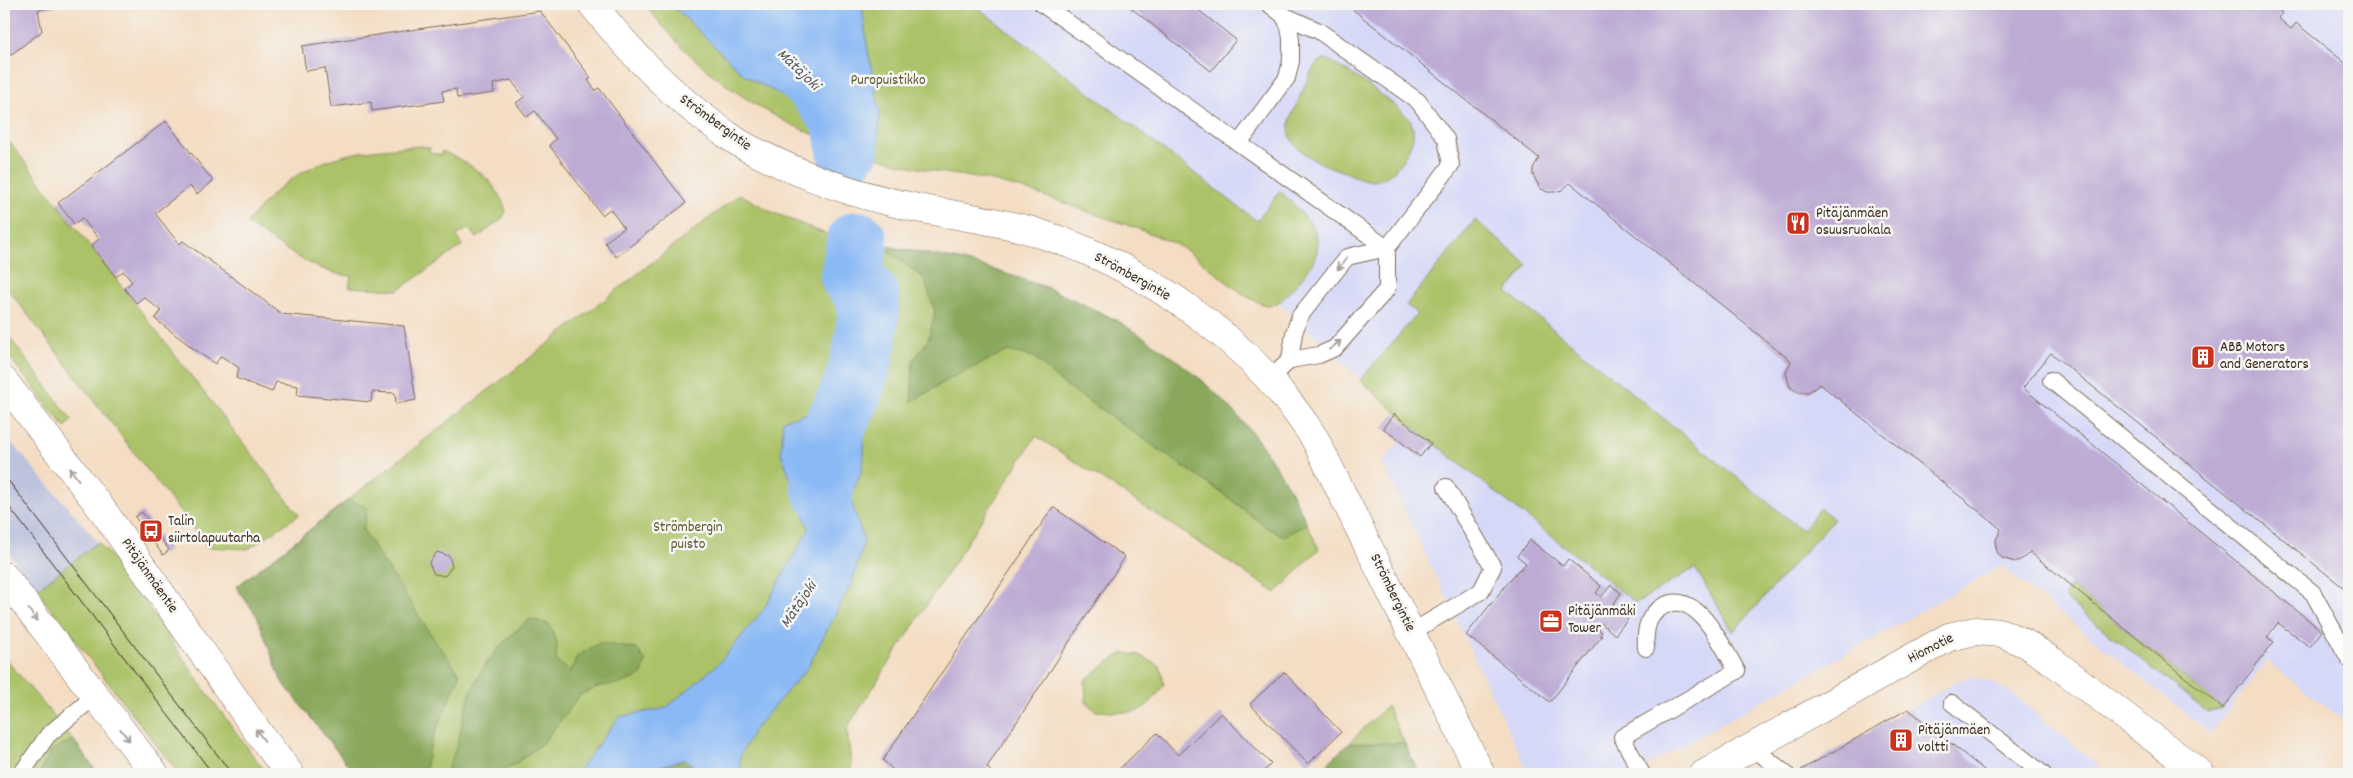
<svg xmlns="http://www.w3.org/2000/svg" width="2353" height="778" font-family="Dekko,sans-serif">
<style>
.built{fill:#d6d8f8}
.industrial{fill:#bec3dd}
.green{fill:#acc267;stroke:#747642}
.forest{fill:#89a85c;stroke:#62693d}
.water{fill:#8ab9f5;stroke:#62728a}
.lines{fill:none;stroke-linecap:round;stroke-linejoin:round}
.river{stroke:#8ab9f5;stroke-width:62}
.building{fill:#bdabd4}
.lane-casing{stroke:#7c6958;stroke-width:18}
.street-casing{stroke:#7c6958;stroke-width:29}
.secondary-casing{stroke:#7c6958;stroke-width:29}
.lane{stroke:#fff;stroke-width:16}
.street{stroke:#fff;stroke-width:28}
.secondary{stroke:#fff;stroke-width:28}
.tram{stroke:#3b2a1e;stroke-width:1}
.oneway{stroke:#a79f9a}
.labels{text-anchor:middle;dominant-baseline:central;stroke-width:5;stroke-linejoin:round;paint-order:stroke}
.park-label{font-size:15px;fill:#5d5834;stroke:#f6f6f2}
.street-label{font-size:15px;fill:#3b2a1e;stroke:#f6f6f2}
.poi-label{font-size:15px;fill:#3b2a1e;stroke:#f6f6f2;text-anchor:start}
.water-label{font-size:16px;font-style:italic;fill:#53555e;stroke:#f6f6f2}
</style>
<rect width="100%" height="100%" fill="#f6f6f2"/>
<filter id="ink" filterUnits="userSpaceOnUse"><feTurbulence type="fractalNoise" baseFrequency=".02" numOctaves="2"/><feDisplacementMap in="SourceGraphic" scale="10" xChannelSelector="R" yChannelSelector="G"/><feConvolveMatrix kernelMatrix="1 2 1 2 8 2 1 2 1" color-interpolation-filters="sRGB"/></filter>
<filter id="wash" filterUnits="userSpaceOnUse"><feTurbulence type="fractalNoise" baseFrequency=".0096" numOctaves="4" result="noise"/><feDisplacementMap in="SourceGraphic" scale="20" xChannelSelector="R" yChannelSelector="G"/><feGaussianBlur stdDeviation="1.12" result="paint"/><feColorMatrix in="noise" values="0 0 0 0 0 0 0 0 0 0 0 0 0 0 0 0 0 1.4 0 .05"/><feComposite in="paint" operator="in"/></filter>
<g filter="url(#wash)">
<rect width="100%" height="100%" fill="#f4ddc3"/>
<g class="built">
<polygon points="913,4 2349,4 2349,725 2267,661 2210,733 2001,566 1633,774 1529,774 1382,462 1413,427 1279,303"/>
<polygon points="1972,677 1993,683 2013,694 2108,774 1794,774 1958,681"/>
</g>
<polygon class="industrial" points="4,434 98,542 36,590 4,547"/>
<g class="green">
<path d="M645,4h328l284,217 23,-30c40,39 55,52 12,98 -7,7 -13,17 -24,16 -26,-3 -64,-47 -93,-61 -25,-12 -54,-21 -81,-30 -33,-12 -67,-25 -102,-33 -23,-5 -46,-7 -68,-12 -110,-23 -211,-73 -279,-165z"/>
<path d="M1326,59c18,9 76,47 85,63 6,12 -1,26 -7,36 -6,9 -14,19 -25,22 -11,3 -22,-3 -32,-7 -28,-10 -71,-24 -54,-61 3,-7 20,-46 23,-48 2,-2 7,-4 10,-5z"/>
<polygon points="4,135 299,515 248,549 207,547 4,284"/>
<path d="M422,146l8,2 -1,4 12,3 1,-4c30,13 54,28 64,60l-3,7 -26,20 -8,-10 -12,8 5,10 -64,44 -49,-3 2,-11c-35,-2 -76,-34 -105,-53 12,-12 22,-26 35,-36 43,-35 89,-38 141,-41z"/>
<polygon points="740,194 770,211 823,233 958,260 1046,287 1119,321 1202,380 1253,434 1290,489 1319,549 1276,593 1036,436 847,728 852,774 355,774 281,680 257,616 236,587"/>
<polygon points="1475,220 1528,265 1507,292 1802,530 1820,508 1834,519 1733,632 1695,568 1636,603 1413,427 1360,380 1417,314 1406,305"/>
<polygon points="4,330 72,420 65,428 4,350"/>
<polygon points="98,542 121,568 207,693 267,774 179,774 36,590"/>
<polygon points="2070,585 2223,708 2207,712 2064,598"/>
<path d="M1124,653l15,2 21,11 4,18c-21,34 -31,29 -68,27l-10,-9 -1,-22 23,-18z"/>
<polygon points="4,657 73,739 98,774 4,774"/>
<polygon points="1387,706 1419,774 1317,774"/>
</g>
<g class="forest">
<path d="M881,246c25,5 52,8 78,14 110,28 222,83 294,174 22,27 39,59 54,90l-23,12 -17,-8 -38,-30 -171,-118 -24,-23 -26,-6 -53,25 -44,26 2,-41 15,-21 7,-28 -11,-34z"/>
<path d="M349,500l19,8 -5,22 71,109 26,35c-12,33 -32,64 -35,100h-70l-74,-94 -24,-64 -21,-29z"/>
<path d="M530,619l19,5 8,19 -1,18 15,11 6,-16 22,-13 38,6 9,13 -5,14 -21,8 -20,2 -20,9 -37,48 -28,21 -20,10h-49c3,-10 8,-19 11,-29 5,-16 6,-32 12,-48 12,-33 35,-58 61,-78z"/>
<polygon points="73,739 98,774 39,774 51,751"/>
<polygon points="1349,743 1404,743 1419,774 1317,774"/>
<polygon points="686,759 701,774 631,774"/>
</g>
<g class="water">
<polygon points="671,4 862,4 867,46 880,112 877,157 838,144 831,125 824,119 744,75"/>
<path d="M823,409l21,1 18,13c4,29 4,46 -12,73l14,46 -12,40 -44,85 -55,64 -13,25v18h-39l-15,-15 -55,15h-55l43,-57 47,-9 52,-44 44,-52 47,-83 -28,-76 2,-33z"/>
</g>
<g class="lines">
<g class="river">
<polyline points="726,4 816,85 842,119 848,149"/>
<path d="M823,490c-10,-41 16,-64 29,-100 12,-33 17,-58 16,-94l-17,-20 6,-34"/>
</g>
</g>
<g id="blocks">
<g class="building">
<polygon points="4,4 61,4 61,5 38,10 42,31 4,60"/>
<polygon points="1126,4 1191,4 1236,40 1211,71"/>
<polygon points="1346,4 2271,4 2282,13 2278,18 2291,29 2296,23 2349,66 2349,592 2051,353 2023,388 2322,631 2310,647 2278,623 2267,637 2274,642 2223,708 2030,552 2022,559 2015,562 2002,558 1997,552 1995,542 2001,529 1820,384 1809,392 1799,392 1790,387 1786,373 1791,361 1570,183 1562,190 1555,192 1547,192 1540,188 1533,175 1533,168 1539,158"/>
<polygon points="540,11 591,78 588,80 595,90 599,88 686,203 616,257 605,242 624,228 610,209 602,215 549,145 556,139 535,111 527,117 516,103 524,97 511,80 493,84 494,93 457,98 456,89 442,91 444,101 372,111 371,102 331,107 325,68 306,71 302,46"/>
<polygon points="166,121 213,181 197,194 190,186 155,213 179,244 183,241 282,314 404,326 416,400 396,404 395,393 372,392 371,402 297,395 298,386 276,382 272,392 236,378 239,368 221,356 215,364 194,349 155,319 161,311 144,297 136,303 124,288 132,282 123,271 116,277 91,246 99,239 82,218 74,224 58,203"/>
<polygon points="1394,414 1431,443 1420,457 1383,428"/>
<polygon points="1053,507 1125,557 987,767 993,774 897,774 883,760"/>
<polygon points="142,512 169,550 163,555 135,517"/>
<polygon points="1530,540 1563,566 1568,559 1601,586 1596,593 1601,597 1611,585 1621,593 1612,606 1628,619 1615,635 1601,623 1597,628 1602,632 1600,635 1602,636 1550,702 1466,635 1519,569 1520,570 1526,563 1517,556"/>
<polygon points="437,552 449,556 452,566 445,576 434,574 429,563"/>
<polygon points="1284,672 1341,732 1308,764 1250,704"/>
<polygon points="1908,709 1989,774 1805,774 1801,770"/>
<polygon points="1221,713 1271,764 1261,774 1114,774 1157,733 1178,755"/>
</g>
</g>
</g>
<g filter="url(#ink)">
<use href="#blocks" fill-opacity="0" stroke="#7c6958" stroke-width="1"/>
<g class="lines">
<g class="lane-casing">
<g id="lane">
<polyline points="1042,4 1387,248"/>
<polyline points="1283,15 1319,31 1418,101 1446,139 1451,165 1387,248 1347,257 1300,316 1294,333 1290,360"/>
<polyline points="1239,143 1287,78 1291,61 1291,39 1289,26 1283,15 1269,4"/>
<polyline points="1270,379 1290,360 1319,355 1335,348 1387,289 1387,248"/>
<polyline points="2051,380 2313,593 2349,659"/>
<polyline points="1412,632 1481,591 1493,567 1446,487"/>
<polyline points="1952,703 2043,774"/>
<polyline points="1752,747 1786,774"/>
<polyline points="21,774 48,735 95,696"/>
<path d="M1642,774l-20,-37 115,-66c-14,-23 -42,-89 -78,-62 -13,9 -14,24 -13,39"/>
</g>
</g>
<g class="street-casing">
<g id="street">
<path d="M592,4c37,47 78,90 127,125 9,6 19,14 29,19 50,26 104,46 160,58 41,9 83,13 124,25 112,34 220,109 283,208l166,335"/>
<polyline points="1704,774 1949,637 1975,631 2002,633 2026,644 2052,661 2201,774"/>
</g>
</g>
<g class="secondary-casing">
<g id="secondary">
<polyline points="4,381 104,512 258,732 290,774"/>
<polyline points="4,576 155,774"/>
</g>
</g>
<use href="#lane" class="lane"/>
<use href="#street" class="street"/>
<use href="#secondary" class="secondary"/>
<g class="tram">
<polyline points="4,475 232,774"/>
<polyline points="4,500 213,774"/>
</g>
</g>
<defs><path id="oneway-shaft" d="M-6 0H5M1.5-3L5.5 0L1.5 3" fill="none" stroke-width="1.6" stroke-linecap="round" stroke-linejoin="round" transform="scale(1.25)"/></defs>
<g class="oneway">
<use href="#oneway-shaft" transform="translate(1342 264) rotate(130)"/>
<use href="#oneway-shaft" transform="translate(1335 345) rotate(-38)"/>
<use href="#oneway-shaft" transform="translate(74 474) rotate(-127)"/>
<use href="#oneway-shaft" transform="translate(33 615) rotate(53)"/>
<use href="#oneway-shaft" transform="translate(125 735) rotate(52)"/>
<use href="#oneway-shaft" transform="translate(260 735) rotate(-127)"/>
</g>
</g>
<defs>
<g id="restaurant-square" transform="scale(1.25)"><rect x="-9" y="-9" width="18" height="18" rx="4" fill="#c8321e" stroke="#f6f6f2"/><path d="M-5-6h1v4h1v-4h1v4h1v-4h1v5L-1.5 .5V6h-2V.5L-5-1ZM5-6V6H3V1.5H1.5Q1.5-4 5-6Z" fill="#fff"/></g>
<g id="building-square" transform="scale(1.25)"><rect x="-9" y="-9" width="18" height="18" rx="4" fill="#c8321e" stroke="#f6f6f2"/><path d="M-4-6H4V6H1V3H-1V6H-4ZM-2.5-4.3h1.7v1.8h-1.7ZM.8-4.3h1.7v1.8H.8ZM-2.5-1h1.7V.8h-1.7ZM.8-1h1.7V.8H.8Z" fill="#fff"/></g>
<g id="bus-square" transform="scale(1.25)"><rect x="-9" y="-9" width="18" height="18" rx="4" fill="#c8321e" stroke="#f6f6f2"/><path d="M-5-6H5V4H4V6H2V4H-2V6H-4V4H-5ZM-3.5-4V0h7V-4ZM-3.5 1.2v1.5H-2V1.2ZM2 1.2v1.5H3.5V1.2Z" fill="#fff"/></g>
<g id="office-square" transform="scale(1.25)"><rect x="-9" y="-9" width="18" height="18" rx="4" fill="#c8321e" stroke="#f6f6f2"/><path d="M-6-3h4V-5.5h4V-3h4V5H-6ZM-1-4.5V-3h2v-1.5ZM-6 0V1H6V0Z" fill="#fff"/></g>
</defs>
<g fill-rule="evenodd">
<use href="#restaurant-square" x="1798" y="223"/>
<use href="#building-square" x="2203" y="357"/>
<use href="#bus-square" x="151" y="531"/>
<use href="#office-square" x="1551" y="621"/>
<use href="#building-square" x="1901" y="740"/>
</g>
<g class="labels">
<g class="park-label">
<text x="888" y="81">Puropuistikko</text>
<text x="688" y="528">Strömbergin<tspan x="688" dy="17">puisto</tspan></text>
</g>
<g class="street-label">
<text transform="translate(715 123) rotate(36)">Strömbergintie</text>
<text transform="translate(1132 277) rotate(29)">Strömbergintie</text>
<text transform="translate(149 576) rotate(55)">Pitäjänmäentie</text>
<text transform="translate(1392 593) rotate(64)">Strömbergintie</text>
<text transform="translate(1931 649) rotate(-27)">Hiomotie</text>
</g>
<g class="poi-label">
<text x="1816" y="214">Pitäjänmäen<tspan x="1816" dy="17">osuusruokala</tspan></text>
<text x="2220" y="348">ABB Motors<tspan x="2220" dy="17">and Generators</tspan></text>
<text x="168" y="522">Talin<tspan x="168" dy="17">siirtolapuutarha</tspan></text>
<text x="1568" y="612">Pitäjänmäki<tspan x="1568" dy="17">Tower</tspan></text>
<text x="1918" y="731">Pitäjänmäen<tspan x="1918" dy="17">voltti</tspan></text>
</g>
<g class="water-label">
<text transform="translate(798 70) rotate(44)">Mätäjoki</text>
<text transform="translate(799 605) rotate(-56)">Mätäjoki</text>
</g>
</g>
<rect width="2353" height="778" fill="none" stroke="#f6f6f2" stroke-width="20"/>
</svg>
